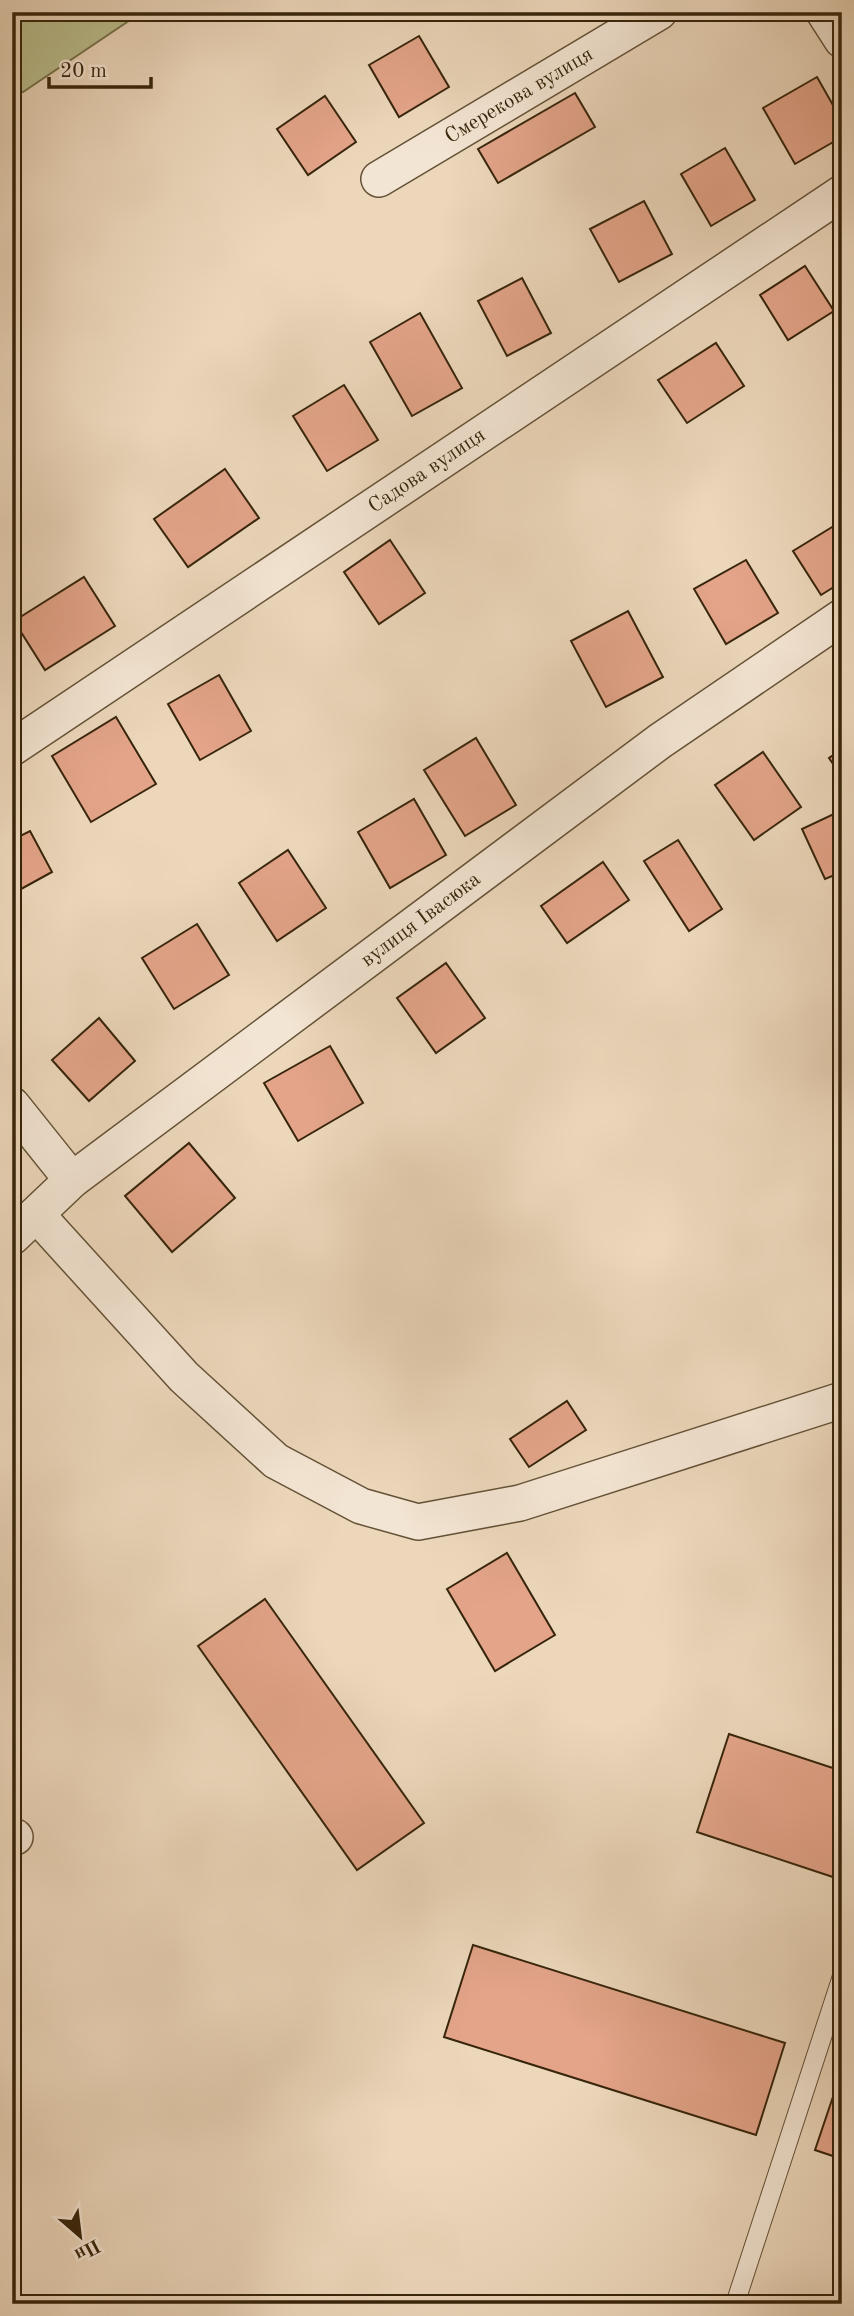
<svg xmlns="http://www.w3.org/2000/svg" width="854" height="2316" font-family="'Old Standard TT',serif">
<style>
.green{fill:#babe8e;stroke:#78724c;stroke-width:2}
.building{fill:#e3a489;stroke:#37250b;stroke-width:2}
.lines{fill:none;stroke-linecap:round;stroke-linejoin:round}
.lane-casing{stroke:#645237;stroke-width:20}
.street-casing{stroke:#645237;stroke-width:38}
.lane{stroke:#f3e5d3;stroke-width:18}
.street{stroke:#f3e5d3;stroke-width:35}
.labels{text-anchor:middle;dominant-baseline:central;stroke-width:6;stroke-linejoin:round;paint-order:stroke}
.street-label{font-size:21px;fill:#37250b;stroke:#f3e5d3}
</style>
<rect width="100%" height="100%" fill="#ecd7bb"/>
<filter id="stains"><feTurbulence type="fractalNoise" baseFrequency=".00286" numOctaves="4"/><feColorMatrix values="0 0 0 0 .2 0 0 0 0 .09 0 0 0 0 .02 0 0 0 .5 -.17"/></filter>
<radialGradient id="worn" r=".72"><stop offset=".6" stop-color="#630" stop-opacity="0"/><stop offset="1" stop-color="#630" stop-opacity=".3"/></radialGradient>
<polygon class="green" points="12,12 142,12 23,92 12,92"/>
<g class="building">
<polygon points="419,36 449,87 399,117 369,65"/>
<polygon points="817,77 842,121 842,137 795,164 763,108"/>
<polygon points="575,93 595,127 498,183 478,149"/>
<polygon points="325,96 356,142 308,175 277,129"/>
<polygon points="725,148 755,200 711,226 681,174"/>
<polygon points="644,201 672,254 619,282 590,229"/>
<polygon points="805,266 834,311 788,340 760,295"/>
<polygon points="522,278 551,333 507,356 478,301"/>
<polygon points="420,313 462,388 412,416 370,342"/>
<polygon points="716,343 744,386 687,423 658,380"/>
<polygon points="344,385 378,440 327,471 293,416"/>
<polygon points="225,469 259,518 188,567 154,519"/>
<polygon points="842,521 842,582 821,595 793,551"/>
<polygon points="390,540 425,593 379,624 344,572"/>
<polygon points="746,560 778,613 726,644 694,589"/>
<polygon points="84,577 115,626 45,670 14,621"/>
<polygon points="628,611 663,677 606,707 571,641"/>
<polygon points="219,675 251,731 200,760 168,704"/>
<polygon points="116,717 156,784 91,822 52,756"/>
<polygon points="476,738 516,805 465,836 424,770"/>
<polygon points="842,749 842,777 829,758"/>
<polygon points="763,752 801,807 754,840 715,785"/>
<polygon points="414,799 446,855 390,888 358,832"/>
<polygon points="838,812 842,819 842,872 825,879 802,829"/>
<polygon points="30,831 52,872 12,894 12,840"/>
<polygon points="678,840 722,909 689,931 644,861"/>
<polygon points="288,850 326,908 277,941 239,883"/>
<polygon points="603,862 629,900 567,943 541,906"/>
<polygon points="197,924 229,975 174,1009 142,958"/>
<polygon points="446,963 485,1018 436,1053 397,998"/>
<polygon points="99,1018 135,1061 89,1101 52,1060"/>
<polygon points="330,1046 363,1103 298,1141 264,1083"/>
<polygon points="189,1143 235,1198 172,1252 125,1196"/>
<polygon points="567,1401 586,1430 529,1467 510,1439"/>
<polygon points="507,1553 555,1635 495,1671 447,1589"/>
<polygon points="265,1599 424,1823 357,1870 198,1646"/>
<polygon points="729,1734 842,1771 842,1880 697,1832"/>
<polygon points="473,1945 785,2043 756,2135 444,2037"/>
<polygon points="842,2070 842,2159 815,2150"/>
</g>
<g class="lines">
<g class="lane-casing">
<polyline id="lane" points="735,2304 842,1976"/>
</g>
<g class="street-casing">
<g id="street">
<polyline points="824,12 842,40"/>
<path id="s1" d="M379,179l280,-167"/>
<path id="s2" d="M12,748l830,-555"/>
<polyline points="12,1105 72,1180"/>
<polyline points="37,1215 184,1377 276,1461 361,1506 418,1522 520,1503 842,1400"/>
<path id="s3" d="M12,1237l60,-57 588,-439 182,-124"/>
<polyline points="12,1837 15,1837"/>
</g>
</g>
<use href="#lane" class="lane"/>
<use href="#street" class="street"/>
</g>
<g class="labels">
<g class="street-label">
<text stroke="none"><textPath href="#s1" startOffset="163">Смерекова вулиця</textPath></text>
<text stroke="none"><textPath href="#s2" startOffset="499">Садова вулиця</textPath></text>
<text stroke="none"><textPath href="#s3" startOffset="518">вулиця Івасюка</textPath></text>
</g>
</g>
<rect width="854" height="2316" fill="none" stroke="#ecd7bb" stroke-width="42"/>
<rect x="14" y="14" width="826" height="2288" fill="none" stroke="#37250b" stroke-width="3.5"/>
<rect x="21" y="21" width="812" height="2274" fill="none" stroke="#37250b" stroke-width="2"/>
<g transform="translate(80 2236) rotate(152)" stroke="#f3e5d3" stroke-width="5" paint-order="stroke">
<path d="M0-5L12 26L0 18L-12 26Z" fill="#37250b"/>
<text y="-10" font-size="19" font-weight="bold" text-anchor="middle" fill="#37250b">Пн</text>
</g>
<path d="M49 77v10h102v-10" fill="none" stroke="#37250b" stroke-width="3.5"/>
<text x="60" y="77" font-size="21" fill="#37250b" stroke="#f3e5d3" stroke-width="5" paint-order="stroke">20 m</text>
<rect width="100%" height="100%" filter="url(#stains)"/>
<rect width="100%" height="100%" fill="url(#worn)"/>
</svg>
